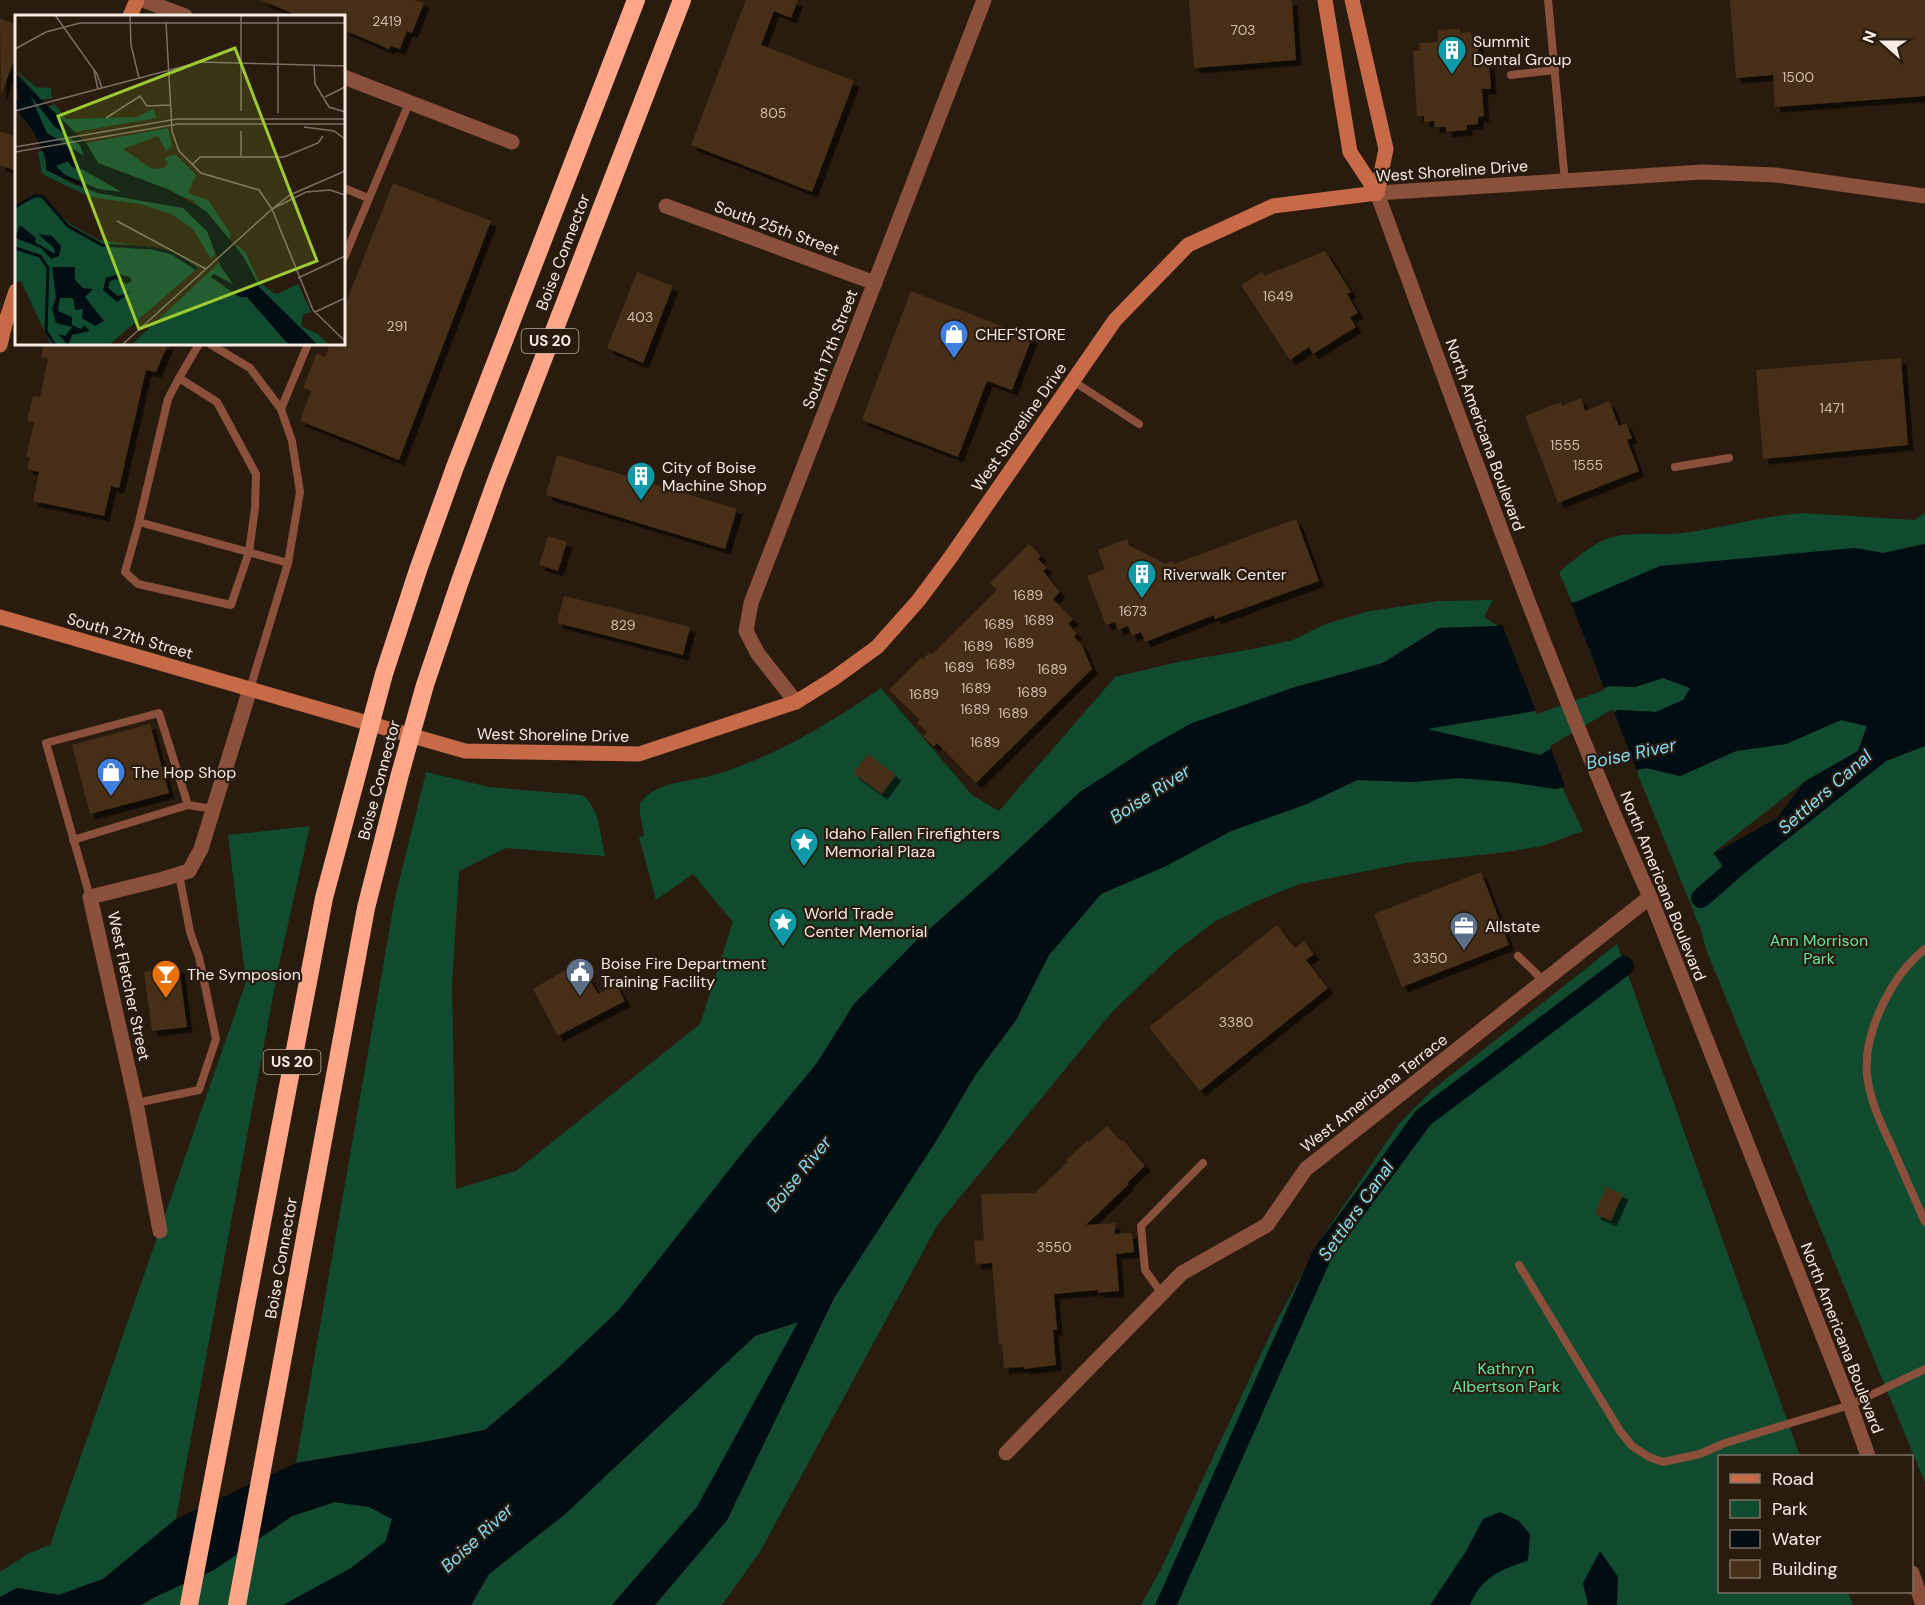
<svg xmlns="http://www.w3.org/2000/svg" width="1925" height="1605" font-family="'DM Sans',sans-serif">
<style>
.green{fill:#104b2f}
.water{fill:#000d12;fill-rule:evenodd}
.pier{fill:#291b0d}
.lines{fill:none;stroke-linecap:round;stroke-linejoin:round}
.canal{stroke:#000d12;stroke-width:20}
.building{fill:#472f16;filter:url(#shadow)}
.service{stroke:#8a503b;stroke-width:8}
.minor{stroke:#8a503b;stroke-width:15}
.tertiary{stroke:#8a503b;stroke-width:15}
.secondary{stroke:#c76a48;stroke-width:15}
.motorway{stroke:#ffa788;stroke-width:18}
.labels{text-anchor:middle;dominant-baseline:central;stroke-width:4.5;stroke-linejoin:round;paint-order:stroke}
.number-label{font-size:14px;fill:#cbbeb0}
.shield{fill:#291b0d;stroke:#b9aea4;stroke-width:1.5}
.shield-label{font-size:15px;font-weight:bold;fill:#f7ede4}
.poi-label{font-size:16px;fill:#f7ede4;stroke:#291b0d;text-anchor:start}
.street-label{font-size:16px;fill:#f7ede4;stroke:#291b0d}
.park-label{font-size:16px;fill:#5fe9a2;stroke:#291b0d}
.water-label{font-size:18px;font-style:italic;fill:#82ddf9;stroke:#291b0d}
.inset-river{fill:none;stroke:#000d12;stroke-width:3}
.inset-road{fill:none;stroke:#7b6f63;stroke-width:1.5}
.view{fill:#9cca31;fill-opacity:0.15;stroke:#9cca31;stroke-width:3}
.inset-edge{fill:none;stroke:#f7ede4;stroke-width:3}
</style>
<defs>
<filter id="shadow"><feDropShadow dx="5.5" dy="5.5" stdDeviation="0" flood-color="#0009"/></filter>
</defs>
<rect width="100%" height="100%" fill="#291b0d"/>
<g class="green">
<path d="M1802,513l113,7 10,-7v31l-42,9 -28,-5 -66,7 -217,48 -13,-31c14,-11 29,-25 45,-32 26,-10 53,-4 79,-7 40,-5 78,-17 119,-20z"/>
<path d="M1493,600l-9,17 14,9 -59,2 -56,35 -91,25 -200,96 -12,8 -86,80 -77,68 -63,64 -37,59 -198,247 -61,58 -73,62 -56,11 -133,22 99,-565 31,-126 63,15 93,8c18,13 18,40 23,61l-99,-8 -47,23 -7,115 4,203 60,-18 184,-147 33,-102 -40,-48 -37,26 -17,-63 5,-1 -4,-23v-10c16,-23 53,-21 77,-29 59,-18 113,-51 164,-86l91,107 27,16 116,-134 63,-15 80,-14 35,-8 32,-16 45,-13 68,-10z"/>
<polygon points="1663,678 1691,688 1684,700 1656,712 1618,710 1540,755 1425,729 1535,711 1610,686 1635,687"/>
<polygon points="1841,720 1867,726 1858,751 1804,782 1713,853 1733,882 1886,761 1925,746 1925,1483 1707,952 1701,930 1636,770 1646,768 1680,776 1736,751 1786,744"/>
<polygon points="1459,778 1510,782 1555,789 1562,787 1583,831 1542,846 1507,852 1407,863 1300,884 1257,901 1214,922 1175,952 1113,1011 938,1224 761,1550 722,1605 655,1605 727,1520 834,1298 938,1138 976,1074 1016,1020 1049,955 1101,894 1166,866 1231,831 1306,804 1357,780 1413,782"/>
<polygon points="310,826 278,969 176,1519 103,1579 59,1595 18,1588 0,1597 0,1572 29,1553 50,1545 246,982 228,835"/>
<polygon points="1617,944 1800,1456 1720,1456 1720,1592 1848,1592 1853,1605 1141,1605 1161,1569 1276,1322 1323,1236 1398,1125 1431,1091"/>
<polygon points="799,1322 697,1507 612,1605 471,1605 489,1574 564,1515 755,1336"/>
<polygon points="335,1502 369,1507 392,1519 386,1541 351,1568 288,1603 283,1605 141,1605 157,1596 214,1570 292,1516"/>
</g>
<g class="water">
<path d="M1925,544v202l-39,15 -153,121 -17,-27 -3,-1 64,-36 27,-36 54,-31 9,-25 -26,-6 -55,24 -50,7 -56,25 -34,-8 -90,21 -46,-7 -51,-4 -46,4 -56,-2 -50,24 -76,27 -65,35 -65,28 -52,61 -33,65 -40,54 -38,64 -104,160 -107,222 -72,85h-43l85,-98 101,-185 -43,14 -191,179 -75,59 -18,31h-188l68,-37 35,-27 6,-22 -23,-12 -34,-5 -43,14 -78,54 -57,26 -17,9h-140v-8l17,-9 42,7 44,-16 73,-60 120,-56 133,-22 56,-11 73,-62 61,-58 124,-158 74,-89 37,-59 63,-64 77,-68 86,-80 69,-45 43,-24 100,-35 91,-25 56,-35 59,-2 80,-25 82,-35 195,-18 28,5zM1663,678l27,10 -7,12 -27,12 -38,-2 -78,45 -113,-26 108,-18 75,-25 25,1z"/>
<path d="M1500,1512l19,9 11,13 -2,27c-27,8 -47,17 -58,44h-40l35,-52 18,-34z"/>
<polygon points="1600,1551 1618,1577 1617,1605 1588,1605 1583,1583"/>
</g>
<g class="pier">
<polygon points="1570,600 1605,690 1537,714 1501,622"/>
<polygon points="1613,709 1638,773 1566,789 1550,746"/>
</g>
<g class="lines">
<g class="canal">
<polyline points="1701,898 1748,857"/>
<polyline points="1166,1605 1322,1255 1423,1118 1624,966"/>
</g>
</g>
<g class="building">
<polygon points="260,0 415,0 424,3 412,33 407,31 400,49 391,46 389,49 344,30 344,16 299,16"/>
<polygon points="746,0 798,0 791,18 774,11 761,45 854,81 812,192 691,145"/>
<polygon points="1189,0 1292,0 1296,60 1194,68"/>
<polygon points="1730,0 1925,0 1925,96 1775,107 1773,75 1736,78"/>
<polygon points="0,18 16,25 16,55 1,95"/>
<polygon points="1460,29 1460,33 1471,32 1472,40 1478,40 1479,64 1489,63 1491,89 1482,89 1484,116 1478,117 1478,124 1467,125 1467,130 1446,132 1446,127 1434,127 1434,121 1424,122 1424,116 1417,116 1413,51 1420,51 1419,43 1438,42 1438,30"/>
<polygon points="0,131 16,137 16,171 0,165"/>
<polygon points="393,183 491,221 399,460 300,421 311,391 303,388 317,353 325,357 330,344 344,344 344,308"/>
<polygon points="1325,251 1351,292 1347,294 1358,313 1350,317 1356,327 1313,354 1309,347 1290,360 1241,285 1262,272 1264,276"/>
<polygon points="637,272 673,286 643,363 607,348"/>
<polygon points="911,291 1032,338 1012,390 987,381 958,457 862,420"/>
<polygon points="44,344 168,344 156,372 146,370 119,488 111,486 104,516 33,501 39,472 27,469 30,457 26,457 34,423 27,421 33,396 40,397 48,358 41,357"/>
<polygon points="1901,358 1908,445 1763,459 1756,370"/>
<polygon points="1581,398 1585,411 1609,401 1619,426 1626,423 1632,438 1627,440 1639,471 1558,503 1525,416 1561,402 1562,406"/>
<polygon points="557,455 737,509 725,549 546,495"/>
<polygon points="1296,519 1319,581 1215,619 1214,615 1145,642 1141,632 1132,636 1128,626 1118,630 1115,622 1106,625 1087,576 1105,569 1098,550 1127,539 1129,545 1165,564 1172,561 1174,564"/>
<polygon points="548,536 567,542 558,571 539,565"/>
<polygon points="1029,544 1041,556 1038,559 1047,568 1043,571 1060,592 1053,599 1073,619 1068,624 1077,633 1074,637 1082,645 1092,669 976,783 937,743 934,747 923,736 927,732 917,723 920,720 889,690 921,658 923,659 930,652 932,654 997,590 990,583"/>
<polygon points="564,596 690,627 683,655 557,623"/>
<polygon points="150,724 169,793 90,814 72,745"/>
<polygon points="868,754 896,775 882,794 853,773"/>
<polygon points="1481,872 1509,945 1402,987 1374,914"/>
<polygon points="1277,925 1295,948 1304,941 1314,954 1306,960 1328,988 1200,1091 1149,1027"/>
<polygon points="579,962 598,994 616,985 625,1001 558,1036 533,989"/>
<polygon points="179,967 187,1027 152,1031 144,972"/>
<polygon points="1107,1126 1121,1141 1123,1140 1145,1166 1127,1183 1129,1184 1086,1225 1115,1223 1115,1234 1132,1233 1134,1252 1116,1254 1119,1291 1098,1293 1098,1290 1054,1294 1057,1330 1053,1330 1056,1365 1024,1369 1024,1367 1004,1368 1002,1344 999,1345 992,1263 976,1264 974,1241 984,1240 981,1194 1035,1193 1068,1162 1066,1160 1088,1140 1089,1142"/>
<polygon points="1606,1187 1623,1194 1611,1221 1595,1214"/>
</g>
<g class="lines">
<g class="service">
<polyline points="1548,0 1565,182"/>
<polyline points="1511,75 1555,70"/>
<polyline points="344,188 368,198"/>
<polyline points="344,258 409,103"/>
<polyline points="210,344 250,368 281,409"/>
<polyline points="179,378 199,344"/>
<polyline points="1073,381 1139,424"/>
<polyline points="1675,467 1729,458"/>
<polyline points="139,522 168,399 179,378 217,402 256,474 255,508 249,552 231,605 138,584 125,572 139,522 288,563"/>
<polyline points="250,689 288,563 300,492 292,441 281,409 308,344"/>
<polyline points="73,840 188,805"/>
<polyline points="90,897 46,743 159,713 188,805 213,809"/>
<path d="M1925,949c-34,27 -65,88 -57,133 4,23 14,44 24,65 11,25 22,50 33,75"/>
<polyline points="1518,956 1544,981"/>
<polyline points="136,1103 199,1090 216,1039 199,957 190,932 179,874"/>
<polyline points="1519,1265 1620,1431 1632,1446 1649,1457 1663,1462 1700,1454 1725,1443 1850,1405 1925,1369"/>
<polyline points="1162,1294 1145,1270 1141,1226 1203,1163"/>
</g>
<g class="minor">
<polyline points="143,0 185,16"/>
<polyline points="344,77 512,142"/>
<polyline points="666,206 875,283"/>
<polyline points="796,702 758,654 746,631 751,603 984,0"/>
<polyline points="160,1231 136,1103 90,897 163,879 189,871 201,849 250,689"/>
<polyline points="1006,1453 1182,1273 1267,1225 1306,1169 1650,897"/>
</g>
<g class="tertiary">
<path d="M1868,1456l-18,-51 -200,-508c-103,-230 -186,-468 -273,-704l325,-21 74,3 149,21"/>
<polyline points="1912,1573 1923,1605"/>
</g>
<g class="secondary">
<polyline points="1325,0 1350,152 1377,193"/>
<polyline points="1352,0 1386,149 1377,193"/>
<polyline points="130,16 137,0"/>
<polyline points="0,345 5,324 16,291"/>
<polyline points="0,617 465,751 639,754 796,702 833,679 877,647 918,601 950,558 1115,320 1188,245 1273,206 1377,193"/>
</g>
<g class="motorway">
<polyline points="189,1605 324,898 384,674 418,570 455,467 636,0"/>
<polyline points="237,1605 366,908 400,774 425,685 459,584 496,481 682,0"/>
</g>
</g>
<defs>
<g id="building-pin" transform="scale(1.5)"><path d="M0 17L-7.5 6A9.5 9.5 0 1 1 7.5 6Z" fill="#0f9aa8" stroke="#291b0d"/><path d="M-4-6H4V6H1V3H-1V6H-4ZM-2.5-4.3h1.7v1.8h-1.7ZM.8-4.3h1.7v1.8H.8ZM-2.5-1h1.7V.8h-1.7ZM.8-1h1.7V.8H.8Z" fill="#fff"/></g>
<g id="shop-pin" transform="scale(1.5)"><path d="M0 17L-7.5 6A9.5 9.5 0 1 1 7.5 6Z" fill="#3f7fe0" stroke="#291b0d"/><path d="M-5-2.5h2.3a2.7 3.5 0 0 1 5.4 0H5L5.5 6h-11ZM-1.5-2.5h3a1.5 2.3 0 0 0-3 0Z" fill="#fff"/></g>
<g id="sight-pin" transform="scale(1.5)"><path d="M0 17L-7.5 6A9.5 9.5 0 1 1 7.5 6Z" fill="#0f9aa8" stroke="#291b0d"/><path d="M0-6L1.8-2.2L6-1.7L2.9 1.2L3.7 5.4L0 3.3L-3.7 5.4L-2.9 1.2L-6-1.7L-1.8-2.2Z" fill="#fff"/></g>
<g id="office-pin" transform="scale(1.5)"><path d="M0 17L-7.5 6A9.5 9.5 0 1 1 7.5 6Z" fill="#5c6f8a" stroke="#291b0d"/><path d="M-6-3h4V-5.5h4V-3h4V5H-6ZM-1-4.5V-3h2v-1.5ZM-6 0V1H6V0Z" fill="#fff"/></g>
<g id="civic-pin" transform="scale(1.5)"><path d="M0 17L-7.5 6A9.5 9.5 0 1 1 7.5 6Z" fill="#5c6f8a" stroke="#291b0d"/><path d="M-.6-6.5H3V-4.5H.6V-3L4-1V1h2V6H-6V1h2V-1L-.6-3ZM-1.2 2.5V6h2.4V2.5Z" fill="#fff"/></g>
<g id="bar-pin" transform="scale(1.5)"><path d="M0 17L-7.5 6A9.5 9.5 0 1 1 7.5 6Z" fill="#e8710a" stroke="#291b0d"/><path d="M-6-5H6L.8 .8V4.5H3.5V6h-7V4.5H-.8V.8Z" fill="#fff"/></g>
</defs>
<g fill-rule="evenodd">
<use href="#building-pin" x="1452" y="50"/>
<use href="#shop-pin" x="954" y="334"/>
<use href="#building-pin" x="641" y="476"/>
<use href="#building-pin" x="1142" y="574"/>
<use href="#shop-pin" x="111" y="772"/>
<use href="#sight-pin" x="804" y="842"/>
<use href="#sight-pin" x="783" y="922"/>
<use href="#office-pin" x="1464" y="926"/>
<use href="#civic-pin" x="580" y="972"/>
<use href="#bar-pin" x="166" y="974"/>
</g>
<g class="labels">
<g class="number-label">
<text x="387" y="21">2419</text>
<text x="1243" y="30">703</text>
<text x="1798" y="77">1500</text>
<text x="773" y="113">805</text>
<text x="1278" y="296">1649</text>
<text x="640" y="317">403</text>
<text x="397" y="326">291</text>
<text x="1832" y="408">1471</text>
<text x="1565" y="445">1555</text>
<text x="1588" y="465">1555</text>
<text x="1028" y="595">1689</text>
<text x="1133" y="611">1673</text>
<text x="1039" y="620">1689</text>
<text x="999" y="624">1689</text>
<text x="623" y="625">829</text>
<text x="1019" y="643">1689</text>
<text x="978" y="646">1689</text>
<text x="1000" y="664">1689</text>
<text x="959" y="667">1689</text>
<text x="1052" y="669">1689</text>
<text x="976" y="688">1689</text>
<text x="1032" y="692">1689</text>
<text x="924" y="694">1689</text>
<text x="975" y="709">1689</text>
<text x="1013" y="713">1689</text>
<text x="985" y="742">1689</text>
<text x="1430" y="958">3350</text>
<text x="1236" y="1022">3380</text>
<text x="1054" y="1247">3550</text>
</g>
<g class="shield">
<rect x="521.5" y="329" width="57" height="24" rx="4.5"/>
<rect x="263.5" y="1050" width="57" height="24" rx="4.5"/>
</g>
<g class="shield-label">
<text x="550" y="341">US 20</text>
<text x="292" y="1062">US 20</text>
</g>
<g class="poi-label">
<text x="1473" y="41">Summit<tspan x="1473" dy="18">Dental Group</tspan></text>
<text x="975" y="334">CHEF'STORE</text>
<text x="662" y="467">City of Boise<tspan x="662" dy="18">Machine Shop</tspan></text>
<text x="1163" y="574">Riverwalk Center</text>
<text x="132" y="772">The Hop Shop</text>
<text x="825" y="833">Idaho Fallen Firefighters<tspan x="825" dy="18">Memorial Plaza</tspan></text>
<text x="804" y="913">World Trade<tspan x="804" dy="18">Center Memorial</tspan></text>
<text x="1485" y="926">Allstate</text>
<text x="601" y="963">Boise Fire Department<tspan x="601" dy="18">Training Facility</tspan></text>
<text x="187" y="974">The Symposion</text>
</g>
<g class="street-label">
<text transform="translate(1452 171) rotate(-4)">West Shoreline Drive</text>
<text transform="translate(777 228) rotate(20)">South 25th Street</text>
<text transform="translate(563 252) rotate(-69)">Boise Connector</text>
<text transform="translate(830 349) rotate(-69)">South 17th Street</text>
<text transform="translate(1019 427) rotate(-55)">West Shoreline Drive</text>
<text transform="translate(1485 435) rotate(70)">North Americana Boulevard</text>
<text transform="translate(130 636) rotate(16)">South 27th Street</text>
<text transform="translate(553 735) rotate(1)">West Shoreline Drive</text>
<text transform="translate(379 780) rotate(-75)">Boise Connector</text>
<text transform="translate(1663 886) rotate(68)">North Americana Boulevard</text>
<text transform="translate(129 986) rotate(78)">West Fletcher Street</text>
<text transform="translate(1374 1093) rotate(-38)">West Americana Terrace</text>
<text transform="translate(281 1258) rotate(-80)">Boise Connector</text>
<text transform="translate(1842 1338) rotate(69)">North Americana Boulevard</text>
</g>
<g class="park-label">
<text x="1819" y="940">Ann Morrison<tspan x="1819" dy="18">Park</tspan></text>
<text x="1506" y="1368">Kathryn<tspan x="1506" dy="18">Albertson Park</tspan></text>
</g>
<g class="water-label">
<text transform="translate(1631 754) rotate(-12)">Boise River</text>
<text transform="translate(1825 792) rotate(-41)">Settlers Canal</text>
<text transform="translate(1150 794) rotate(-33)">Boise River</text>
<text transform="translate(799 1174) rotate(-51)">Boise River</text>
<text transform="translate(1356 1211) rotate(-55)">Settlers Canal</text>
<text transform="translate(477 1538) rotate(-43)">Boise River</text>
</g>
</g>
<g transform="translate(15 15)">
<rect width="330" height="330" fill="#291b0d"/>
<path d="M0,55l21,17 15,1 1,10 -11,2zM15,79l24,32 26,19 4,11 -38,-23zM40,89l11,15 71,-2 16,-8 4,9 -82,14 -28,-25zM153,113l4,18 -6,5 -8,-15 -35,13 29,20 12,-1 4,-6 -4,-3 11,-5 21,21 -8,18 20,7 22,33v8l-36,-40 -86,-33 -10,-5 -12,-20zM28,136l4,19 26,14 25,9 85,15 24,23 8,23 -4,5 -18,-30 -22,-15 -31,-10 -50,-7 -48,-23 -4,-22zM53,146l4,6 10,2 41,24 -25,-4 -33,-14 -9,-9zM24,179l31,30 29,16 71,11 29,16 -90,78h-58l-30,-64 -6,2v-78zM223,230l8,8 13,29 13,10 5,2 21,-10 13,28 -8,2 -2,12 17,8 11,11h-11l-58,-56 -25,-41zM205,247l14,24 -20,-12 -2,4 24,17 11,2 42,48h-158z" fill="#104b2f"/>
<path d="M0,59l71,69 12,20 72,27 36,21 37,45 17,32 58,57h-29l-42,-48h-7l-29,-20 3,-3 20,11 -13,-18 -14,-36 -24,-23 -85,-15 -52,-23v-12l-13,-27 -18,-24v-7h4zM15,80l24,31 26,19 4,11 -37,-23zM53,146l4,6 10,2 40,23 -24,-3 -33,-14 -9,-9zM5,210l16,13 -1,4 20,12 -1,-6 -16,-14 14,2 9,10 -2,10 -8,3 -10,-11 -26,-10zM37,252h23v13l8,8 10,1 -8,8 19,24 -9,5 -13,-8 1,-9 -8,1 -2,-12h-13l-2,13 14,6v8l9,4 3,-4 6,6 -18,4 -4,10 -10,-11 7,2 7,-9 -16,-4 -4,-14 4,-12zM103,259l12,3 2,4 -5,3 -11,-5 -6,2 -2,7 10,8 14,-5 -15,11 -14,-12 3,-12z" fill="#000d12" fill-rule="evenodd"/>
<path class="inset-river" d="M0,192l19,-11h8l26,30 34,19 50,3 20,5 25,16M0,233l25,8 8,12 -2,63 9,14"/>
<path class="inset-road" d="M40,0l42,59 5,14M115,0l1,30 8,33M151,7l6,109 7,20 22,22 58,17 13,19M0,34l31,-17 34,-9h265M299,50l1,19 14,23 16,5M79,56l4,18M310,82l20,-10M0,96l185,-49 145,4M226,96v-96M263,98v-98M91,103l34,-22 7,10 23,-1M289,112l30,4 11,8M226,116v26M0,132l162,-28h168M0,137l163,-28h167M177,150l8,-8h84l34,-14 5,-7M257,194l18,-14 55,-24M257,194l34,-17 24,-2 15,5M102,206l89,48M283,263l47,-22M300,297l30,-14M107,330l150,-136 41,101 32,31"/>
<path class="view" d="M220,33l82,213 -178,68 -81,-213z"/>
<rect width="330" height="330" class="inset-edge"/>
</g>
<rect x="1718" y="1455" width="195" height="138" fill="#291b0d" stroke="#7b6f63" stroke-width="1.5"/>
<rect x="1730" y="1474" width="30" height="9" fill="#c76a48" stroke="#7b6f63" stroke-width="1.5"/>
<text x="1772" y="1485" font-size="18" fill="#f7ede4">Road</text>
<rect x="1730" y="1500" width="30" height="18" fill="#104b2f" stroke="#7b6f63" stroke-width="1.5"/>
<text x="1772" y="1515" font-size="18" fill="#f7ede4">Park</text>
<rect x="1730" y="1530" width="30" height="18" fill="#000d12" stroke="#7b6f63" stroke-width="1.5"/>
<text x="1772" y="1545" font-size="18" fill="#f7ede4">Water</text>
<rect x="1730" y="1560" width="30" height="18" fill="#472f16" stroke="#7b6f63" stroke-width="1.5"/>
<text x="1772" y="1575" font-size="18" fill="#f7ede4">Building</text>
<g transform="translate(1883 42) rotate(291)" stroke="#291b0d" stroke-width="4.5" paint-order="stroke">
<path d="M0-4.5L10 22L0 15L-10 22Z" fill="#f7ede4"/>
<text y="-9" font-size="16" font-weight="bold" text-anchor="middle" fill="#f7ede4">N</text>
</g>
</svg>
